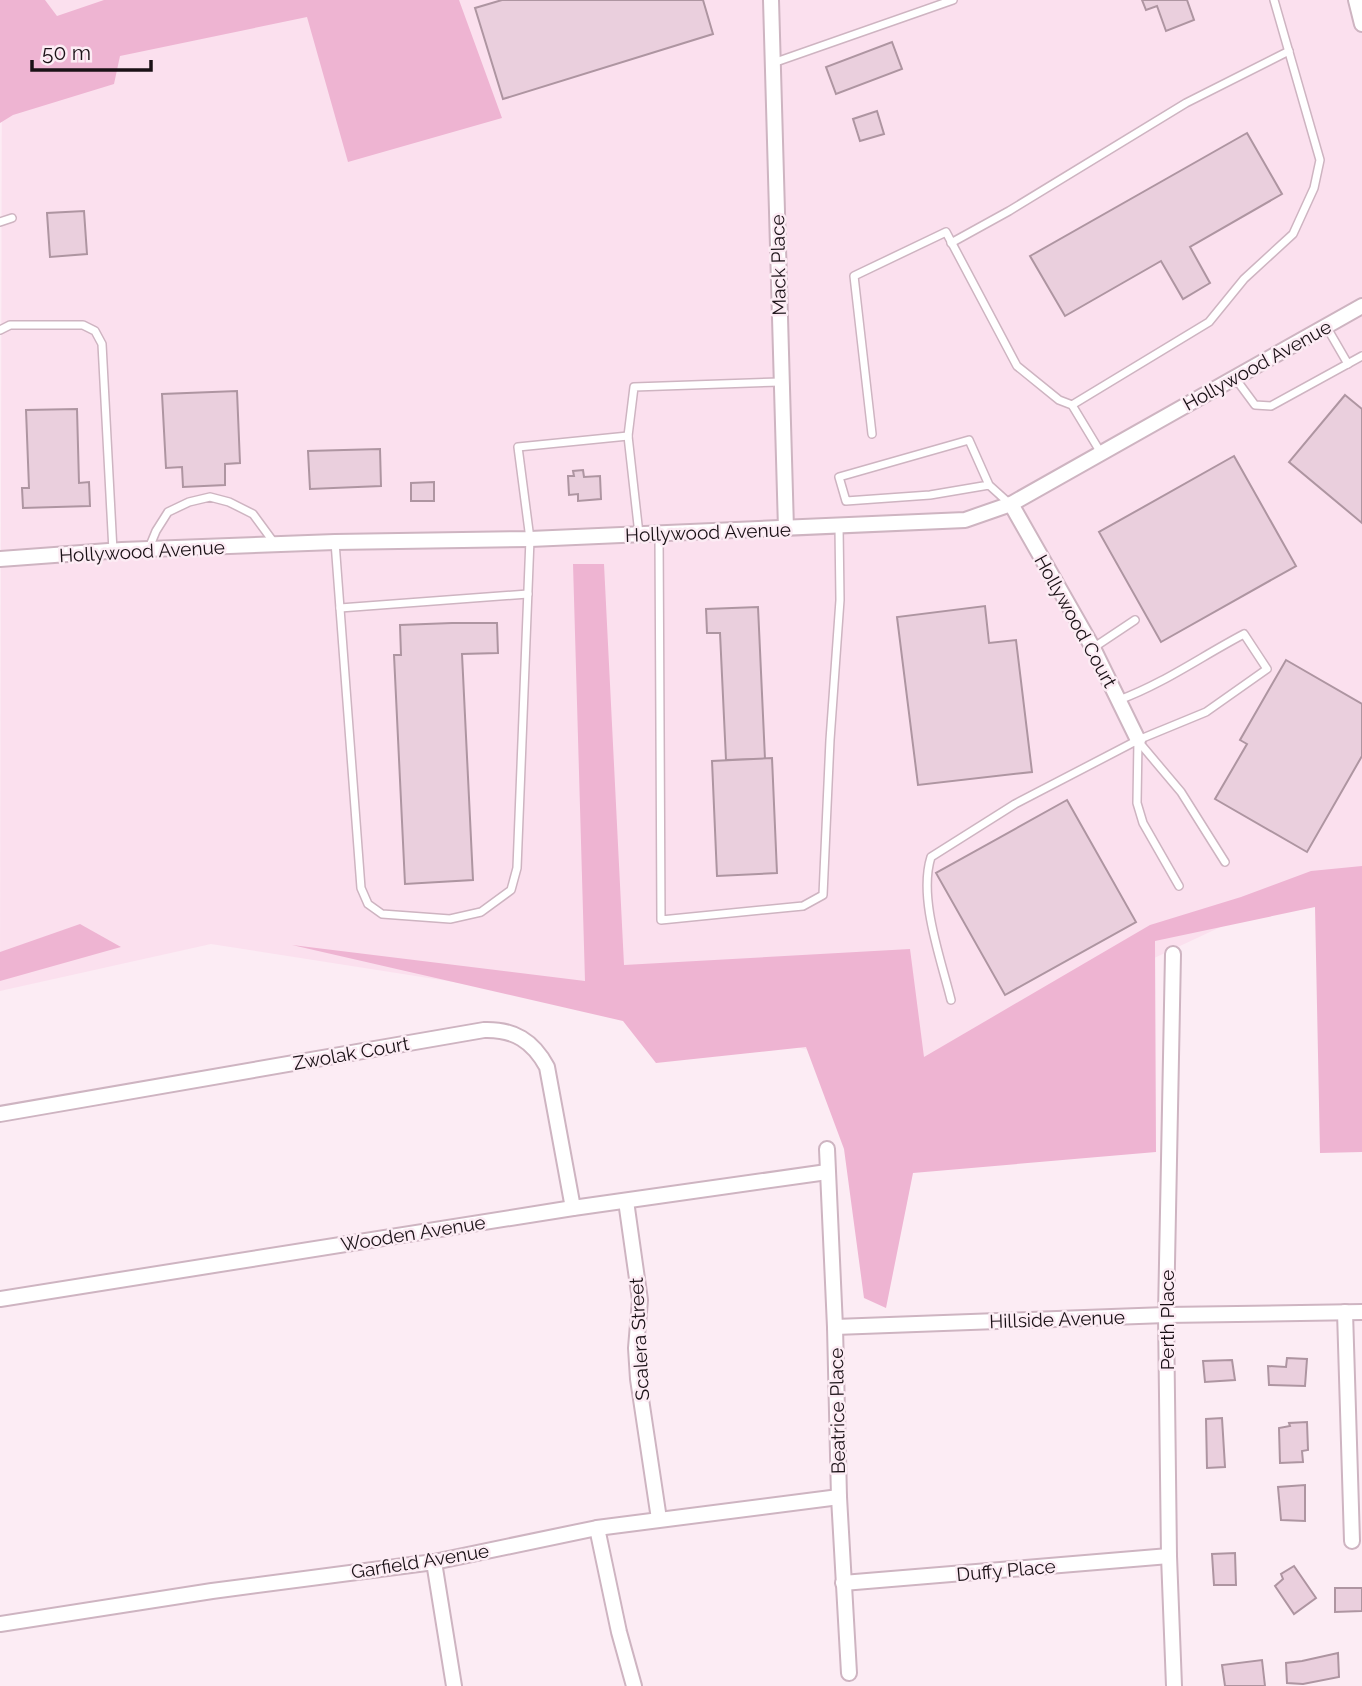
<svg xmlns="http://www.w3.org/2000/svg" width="1362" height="1686" font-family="Raleway,sans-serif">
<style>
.built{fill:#fbe0ee}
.green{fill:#eeb4d2}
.building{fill:#eacfdd;stroke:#ae95a1;stroke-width:2}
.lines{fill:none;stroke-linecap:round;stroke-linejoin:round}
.service-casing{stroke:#ceb4c1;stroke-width:10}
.minor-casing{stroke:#ceb4c1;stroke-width:18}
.service{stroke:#fff;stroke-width:7}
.minor{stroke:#fff;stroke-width:14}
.labels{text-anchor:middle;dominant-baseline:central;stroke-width:5;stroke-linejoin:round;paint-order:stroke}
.street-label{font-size:19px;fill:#1a1116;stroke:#fcecf4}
</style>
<rect width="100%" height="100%" fill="#fcecf4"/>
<polygon class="built" points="2,0 1362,0 1362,880 1304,888 906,1074 666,1015 211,944 0,991"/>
<g class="green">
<polygon points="0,0 45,0 57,16 104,0 459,0 502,118 348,162 307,17 120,56 114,84 13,115 0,123"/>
<polygon points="573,564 604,564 624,965 910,949 924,1057 1150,925 1241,897 1311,871 1362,866 1362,1152 1320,1153 1315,907 1155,941 1156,1152 913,1173 886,1308 864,1298 844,1149 806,1047 656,1063 623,1021 292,945 585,981"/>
<polygon points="80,924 121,947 0,981 0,952"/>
</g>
<g class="building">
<polygon points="502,0 703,0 713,34 503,99 475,8"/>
<polygon points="1142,0 1187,0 1194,20 1166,31 1157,6 1146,10"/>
<polygon points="892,42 902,69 836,94 826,67"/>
<polygon points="877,111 884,134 860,141 853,119"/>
<polygon points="1247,133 1282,194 1190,247 1210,283 1183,299 1161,261 1065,316 1030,256"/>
<polygon points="84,211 87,254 50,257 47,213"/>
<polygon points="237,391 240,463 225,464 225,485 183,487 182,467 166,468 162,394"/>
<polygon points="1345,395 1362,409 1362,523 1289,462"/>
<polygon points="77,409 79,483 89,482 90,506 23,508 22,488 29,488 26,410"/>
<polygon points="380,449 381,486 310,489 308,451"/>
<polygon points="1234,456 1296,566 1161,642 1099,532"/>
<polygon points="583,470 584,477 600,476 601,499 578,501 578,494 569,495 568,476 574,476 573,471"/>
<polygon points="434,482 434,501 411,501 411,483"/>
<polygon points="985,606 989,643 1016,640 1032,772 918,785 897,617"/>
<polygon points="758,607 765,759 726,760 720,633 707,633 706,609"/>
<polygon points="452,623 497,623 498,653 462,654 473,880 405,884 394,655 401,655 400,625"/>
<polygon points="1286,660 1362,704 1362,756 1307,852 1215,799 1247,744 1240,740"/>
<polygon points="772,758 777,873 717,876 712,761"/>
<polygon points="1067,800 1136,922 1005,995 936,873"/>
<polygon points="1287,1358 1307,1359 1305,1386 1269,1385 1268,1366 1286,1367"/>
<polygon points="1232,1360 1235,1380 1205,1382 1203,1361"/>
<polygon points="1222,1418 1225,1467 1207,1468 1206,1419"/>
<polygon points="1307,1422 1308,1450 1302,1451 1303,1462 1280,1463 1279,1428 1290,1426 1289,1423"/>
<polygon points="1305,1485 1305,1521 1281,1520 1278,1487"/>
<polygon points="1235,1553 1236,1585 1214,1585 1212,1554"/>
<polygon points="1294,1566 1316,1598 1294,1614 1275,1586 1283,1579 1281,1574"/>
<polygon points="1335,1588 1362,1588 1362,1611 1335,1612"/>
<polygon points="1338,1653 1339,1677 1303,1684 1287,1683 1286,1663 1302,1661"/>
<polygon points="1262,1660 1265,1686 1225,1686 1222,1665"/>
</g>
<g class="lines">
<g class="service-casing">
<g id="service">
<polyline points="773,63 953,0"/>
<polyline points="0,222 12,218"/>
<polyline points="951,243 1009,211 1186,103 1289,51"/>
<polyline points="1326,326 1348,364"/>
<polyline points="0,330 10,325 83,325 95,331 102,344 113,551"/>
<polyline points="1235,378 1255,405 1271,406 1362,356"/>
<polyline points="1072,405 1209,322 1244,279 1293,234 1314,188 1320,160 1274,0"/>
<polyline points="872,434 854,276 946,232 1017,366 1059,400 1072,405 1101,453"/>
<polyline points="989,485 930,495 846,501 839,477 969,440 989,485 1010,504"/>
<polyline points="639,534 628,436 634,387 780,382"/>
<polyline points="659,534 661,920 803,906 823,895 830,740 840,600 839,527"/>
<polyline points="335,542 361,888 368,904 382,914 450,919 481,912 511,890 517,868 530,539 518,447 628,436"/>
<polyline points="149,548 156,531 168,512 189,502 210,497 229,502 253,514 275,544"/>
<polyline points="340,608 528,594"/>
<polyline points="1093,648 1135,620"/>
<polyline points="1138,740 1137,803 1143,823 1179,886"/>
<polyline points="1138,741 1181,792 1225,862"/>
<path d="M951,1000c-10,-41 -33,-102 -20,-143l84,-53 123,-64 68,-28 61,-43 -23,-35c-42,22 -81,50 -125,66"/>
</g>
</g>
<g class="minor-casing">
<g id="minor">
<polyline points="771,0 786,529"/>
<polyline points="1356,0 1362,24"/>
<polyline points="1011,504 1093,648 1138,740"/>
<polyline points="0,559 122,550 335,542 530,539 965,520 1011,504 1362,306"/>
<polyline points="1173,954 1166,1315 1169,1556 1174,1686"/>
<path d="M0,1114l484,-84c30,-1 49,11 63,37l26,141"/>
<polyline points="827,1149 835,1327 839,1497 849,1673"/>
<polyline points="626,1201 640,1300 636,1348 638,1379 659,1519"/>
<polyline points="0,1299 573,1208 827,1172"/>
<polyline points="1345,1312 1352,1541"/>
<polyline points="835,1327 1166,1315 1362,1312"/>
<polyline points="597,1528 619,1632 634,1686"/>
<polyline points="434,1562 454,1686"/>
<polyline points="843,1583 1169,1556"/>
<polyline points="0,1624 212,1591 434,1562 597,1528 839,1497"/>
</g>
</g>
<use href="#service" class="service"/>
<use href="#minor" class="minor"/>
</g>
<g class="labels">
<g class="street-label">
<text transform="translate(778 265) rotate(-91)">Mack Place</text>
<text transform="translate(1257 365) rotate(-29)">Hollywood Avenue</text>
<text transform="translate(708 532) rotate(-2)">Hollywood Avenue</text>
<text transform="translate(142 551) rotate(-3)">Hollywood Avenue</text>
<text transform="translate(1076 621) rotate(61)">Hollywood Court</text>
<text transform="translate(351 1053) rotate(-10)">Zwolak Court</text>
<text transform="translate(413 1233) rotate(-9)">Wooden Avenue</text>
<text transform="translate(1057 1319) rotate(-2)">Hillside Avenue</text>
<text transform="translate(1167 1320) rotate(-90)">Perth Place</text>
<text transform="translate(639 1339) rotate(-93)">Scalera Street</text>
<text transform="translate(837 1411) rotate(-91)">Beatrice Place</text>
<text transform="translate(420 1561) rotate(-9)">Garfield Avenue</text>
<text transform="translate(1006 1570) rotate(-5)">Duffy Place</text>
</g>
</g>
<path d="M32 60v10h119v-10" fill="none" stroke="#1a1116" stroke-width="3.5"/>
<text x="42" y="60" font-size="21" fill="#1a1116" stroke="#fcecf4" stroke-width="5" paint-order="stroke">50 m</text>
</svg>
